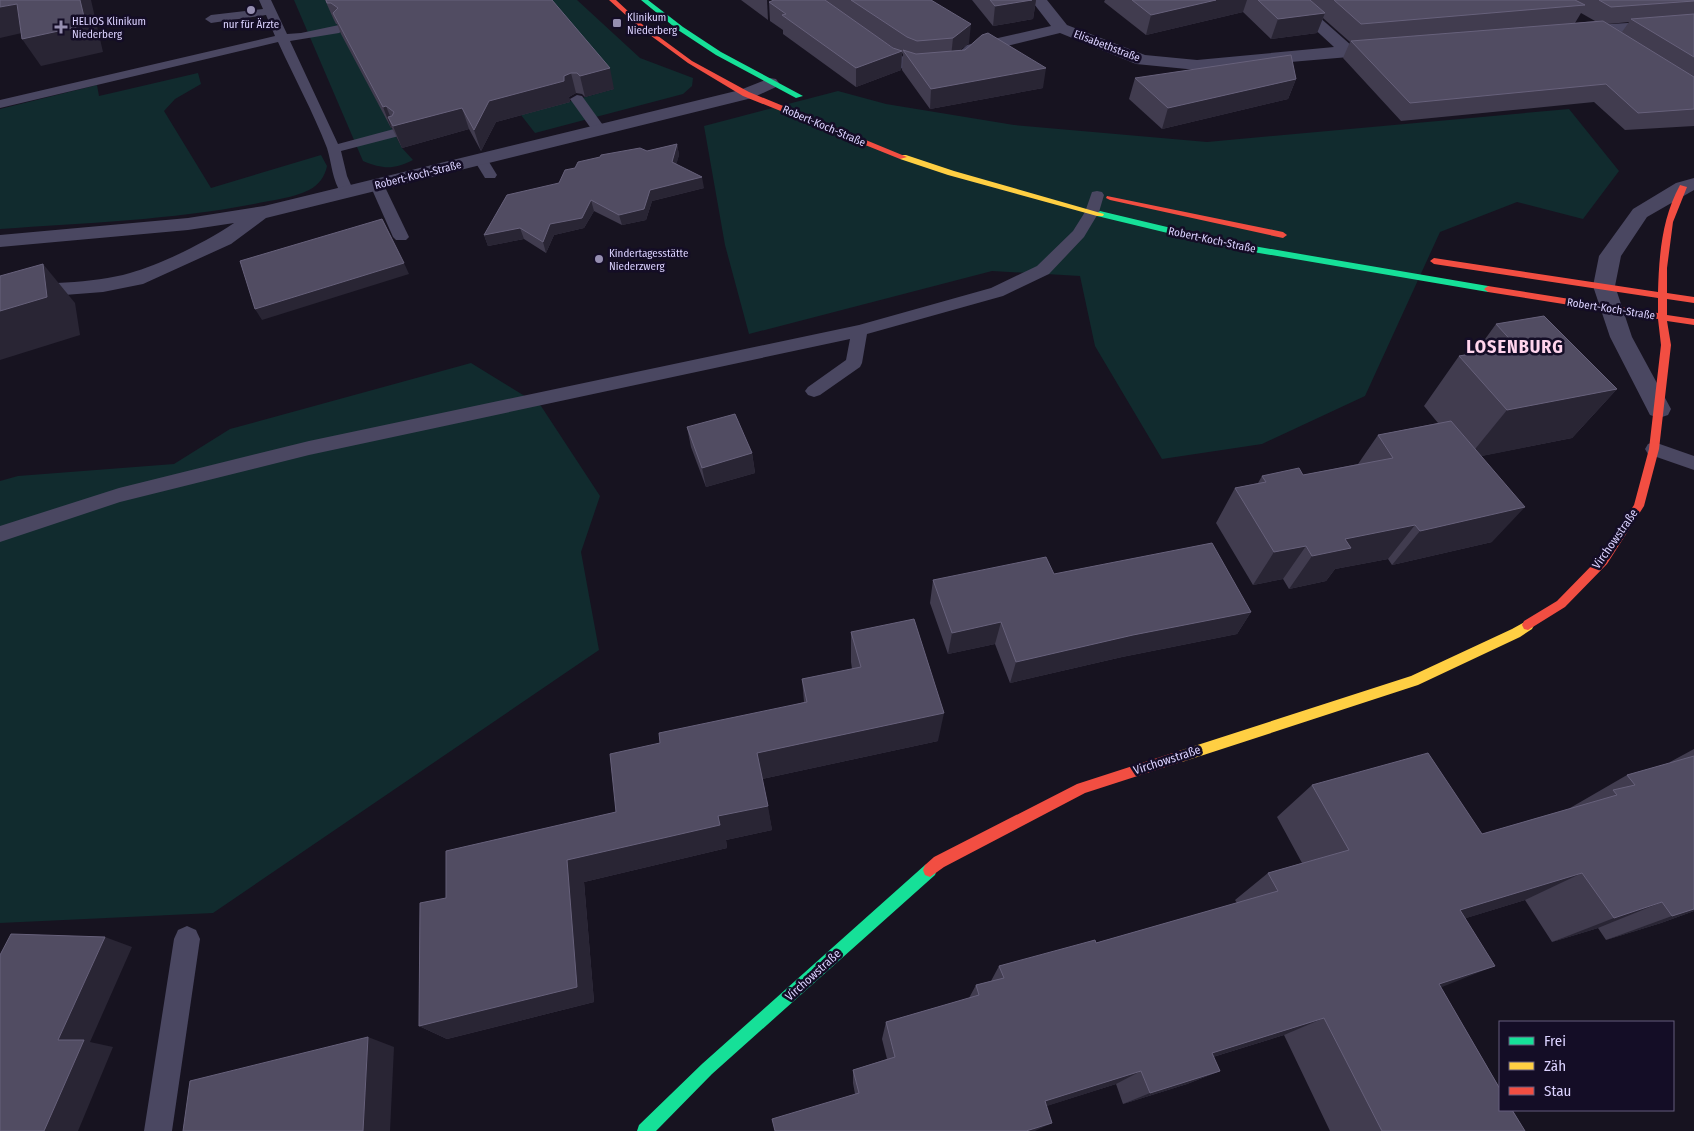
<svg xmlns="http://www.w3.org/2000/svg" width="1694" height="1131" font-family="'Fira Sans Condensed',sans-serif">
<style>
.green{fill:#112b2e}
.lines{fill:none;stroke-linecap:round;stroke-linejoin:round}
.lane{fill:#4a4761;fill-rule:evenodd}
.street{fill:#4a4761;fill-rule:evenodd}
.fast{fill:#16e098;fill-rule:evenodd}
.slow{fill:#ffcf43;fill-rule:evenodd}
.jam{fill:#f24e42;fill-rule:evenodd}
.wall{fill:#413c4f;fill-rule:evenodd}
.shaded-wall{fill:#292534}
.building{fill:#514c62;stroke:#67617b}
.poi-dot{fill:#968fb1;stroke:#140d26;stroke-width:2}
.labels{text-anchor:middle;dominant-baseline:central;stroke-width:5;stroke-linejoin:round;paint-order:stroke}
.far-poi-label{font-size:11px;fill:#dbd2ff;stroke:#140d26;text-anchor:start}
.far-street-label{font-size:11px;fill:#dbd2ff;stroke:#140d26}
.street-label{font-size:12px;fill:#dbd2ff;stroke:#140d26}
.district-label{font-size:18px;font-weight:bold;letter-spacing:1px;fill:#ffd4ec;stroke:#140d26}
</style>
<rect width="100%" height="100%" fill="#171320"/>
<g class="green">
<path d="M294,0h114l-74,18 68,130 11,12c-20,10 -30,9 -50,1z"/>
<polygon points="541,0 577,0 640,58 693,78 692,86 683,94 535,133 521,115 614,89"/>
<path d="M198,73l3,11 -26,15 -11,12 47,77 110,-33 6,11c-2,10 -8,19 -18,24 -16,8 -37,10 -55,14 -83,16 -169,19 -254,25v-120l97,-24 2,11z"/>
<polygon points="838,91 886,104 1014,125 1207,142 1569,109 1619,171 1583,219 1517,202 1440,232 1365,396 1262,444 1162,459 1095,346 1080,276 992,271 749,334 725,245 704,126"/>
<polygon points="471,363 541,406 600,496 581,552 599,650 213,913 0,923 0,481 18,476 174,464 230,429"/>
</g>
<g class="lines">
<g class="lane">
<path d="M259,0h12l16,34 14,-1 38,-8 6,4 -6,4 -49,8 48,103 56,-15 7,4 -2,3 -58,15 6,25 7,16 -2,3h-10c-10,-15 -10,-31 -15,-47 -14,-36 -33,-71 -49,-106l-278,66v-8l275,-64 -9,-21 -55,8 -6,-4 6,-4 52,-6z"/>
<polygon points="577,95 582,96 605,128 607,131 605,134 595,134 570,99"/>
<polygon points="481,156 486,157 497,175 495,178 485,178 474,160"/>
<polygon points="377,181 382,182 384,185 409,237 406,240 396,240 393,237 370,185 372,182"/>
<polygon points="1097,191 1102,192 1104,195 1099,212 1084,237 1049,274 1003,296 867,334 862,363 860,367 820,395 814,397 808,395 805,391 808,387 846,360 850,339 309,455 120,502 0,542 0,526 119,488 309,441 859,325 991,288 1037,266 1073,231 1085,212 1092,192"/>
<polygon points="1654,442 1694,456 1694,470 1648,454 1645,449 1648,444"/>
<polygon points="187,926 196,930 200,939 172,1131 144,1131 174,939 178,930"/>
</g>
<g class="street">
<polygon points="1031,0 1047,0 1067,25 1145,55 1197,60 1334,47 1283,0 1300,0 1352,46 1384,43 1390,44 1392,48 1390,52 1349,57 1197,70 1136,64 1060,33 979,53 963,68 915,72 893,66 861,42 863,38 875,38 905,58 916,62 952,59 967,45 1051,26"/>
<polygon points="1694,19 1694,29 1578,36 1572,35 1570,31 1572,27 1578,26"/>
<path d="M770,78l6,1 3,4 -3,4 -24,11 -486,120 -35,26 -88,40 -40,8 -103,8v-14c39,-3 93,-2 130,-13 32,-9 76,-31 104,-50l-46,7 -188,17v-12l188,-17 76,-12 476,-116z"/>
<polygon points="1694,178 1694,190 1647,217 1621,256 1615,286 1632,337 1671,409 1668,415 1659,418 1650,415 1610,337 1593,286 1599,256 1633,209 1676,183"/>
</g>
<g class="fast">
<polygon points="641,0 648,0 683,27 721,52 803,96 796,98 716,55 678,30"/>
<polygon points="1100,211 1230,242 1488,286 1492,289 1488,292 1230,248 1097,216 1096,214"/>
<polygon points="930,863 935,865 937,870 935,875 712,1074 656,1131 637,1131 639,1125 702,1064 925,865"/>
</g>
<g class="slow">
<polygon points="900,155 906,155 954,171 1104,214 1103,216 1097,216 948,175 900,159"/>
<polygon points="1528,620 1532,621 1534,625 1532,629 1520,637 1418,685 1182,762 1177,760 1176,756 1177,752 1182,750 1411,676 1512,629"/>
</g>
<g class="jam">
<polygon points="609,0 616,0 643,25 692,61 749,92 907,157 900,159 743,96 688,63 639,27"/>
<path d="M1680,185l7,2 -14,35 -6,46v25l27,4v6l-27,-4v16l27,4v6l-27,-4 4,24 -12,104 -15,57 -37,58 -42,43 -37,23 -4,-1 -2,-4 2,-4 33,-20 42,-43 35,-53 15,-56 12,-104 -3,-26 -170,-27 -4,-3 4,-3 170,27v-15l-224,-34 -4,-3 4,-3 224,34c1,-37 4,-74 22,-107z"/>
<polygon points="1107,196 1283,232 1287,235 1283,238 1110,200 1106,198"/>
<polygon points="1182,750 1187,752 1188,756 1187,760 1085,793 944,867 930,877 925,875 923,870 925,865 934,857 1077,784"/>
</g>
</g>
<g class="wall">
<polygon points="325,0 552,0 614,89 585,97 582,94 576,93 569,97 570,102 496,122 481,151 469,129 402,148 392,128 391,128 341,34 337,24 336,24 333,18"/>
<polygon points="741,0 767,0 768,20"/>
<path d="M774,0h157l38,43 -9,7 83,38 -113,21 -28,-39 1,-16 -1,-1 -1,17 -45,17 -73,-53v-4l-13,-9 -1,-19zM864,28l31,21 -2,-1z"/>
<polygon points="972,0 1036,0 1033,19 993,26"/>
<path d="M1105,0h589v126l-69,4 -31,-28 -193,19 -58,-63 7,-16 -27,-24 -6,15 -46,6 -28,-27 -97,23 -42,-33zM1581,13l14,8 -20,2zM1629,22l-7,10 -14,-8z"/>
<polygon points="1135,78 1296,79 1288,99 1162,129 1129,99"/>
<polygon points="677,144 679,155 676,164 704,188 652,201 646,220 622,225 594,211 584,228 554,235 546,253 524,239 488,246 484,235 559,183 575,168 600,157 647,151"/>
<polygon points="1496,324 1617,389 1572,438 1481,456 1492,542 1392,565 1388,559 1335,569 1326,581 1289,589 1283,579 1253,585 1216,523 1235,488 1258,483 1262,476 1303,475 1358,464 1378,435 1438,423 1424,406 1459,356 1475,353"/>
<polygon points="687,427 752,453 755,473 706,487 691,447"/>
<polygon points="1054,574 1251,612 1237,634 1122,657 1010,683 995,644 948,654 930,603 933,580"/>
<polygon points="851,632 938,741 762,779 772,830 726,840 727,848 584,882 594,1002 447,1039 419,1026 446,898 616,812 660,743 804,702 802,679 852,669 851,662"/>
<polygon points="1694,749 1694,911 1661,923 1606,940 1598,928 1552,942 1525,900 1466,918 1441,988 1525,1131 1330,1131 1284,1035 1213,1057 1220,1071 1187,1084 1123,1104 1116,1084 1046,1106 855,1094 853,1083 853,1070 887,1059 882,1039 886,1022 969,998 976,985 991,981 999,966 1096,943 1237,903 1235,900 1268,873 1302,863 1277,817 1312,785 1482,834 1570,809 1570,808 1627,775 1670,763 1670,762"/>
</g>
<g class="shaded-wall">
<polygon points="80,0 91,0 103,52 41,66 22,39"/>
<polygon points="1032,0 1036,0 1033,19 993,26 995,6"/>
<polygon points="1216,0 1247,0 1243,12 1146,35 1151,15"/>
<polygon points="17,4 35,30 0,38 0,7"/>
<polygon points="1325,13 1317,33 1271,39 1278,19"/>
<polygon points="971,24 969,43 951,57 953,38"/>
<polygon points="902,51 901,70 856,87 856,68"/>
<polygon points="610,68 614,89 585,97 580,76"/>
<polygon points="1046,68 1043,88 930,109 931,89"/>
<polygon points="571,73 576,93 569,97 570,102 496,122 481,151 474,130 489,101 564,76"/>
<polygon points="1296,79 1288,99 1162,129 1168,108"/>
<polygon points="386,106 394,126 462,108 469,129 402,148 393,126 388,117 392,128 391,128 383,107"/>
<polygon points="677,144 679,155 674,173 672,162"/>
<polygon points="702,177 704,188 652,201 646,220 622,225 619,215 650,190"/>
<polygon points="591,200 594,211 584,228 554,235 546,253 543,242 550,224"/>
<polygon points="520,228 524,239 488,246 484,235"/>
<polygon points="404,263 409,274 262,320 255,309"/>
<polygon points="43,264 75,303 80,335 0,360 0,310"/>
<polygon points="1617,389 1572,438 1467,459 1507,410"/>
<polygon points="752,453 755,473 706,487 702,468"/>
<polygon points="1525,507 1492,542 1392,565 1420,531"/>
<polygon points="1415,525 1388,559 1335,569 1326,581 1289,589 1312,556 1345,539"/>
<polygon points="1306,546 1283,579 1253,585 1274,552"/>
<polygon points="1251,612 1237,634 1122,657 1010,683 1016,662 1133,635"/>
<polygon points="1001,622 995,644 948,654 952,633"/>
<polygon points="944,713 938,741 762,779 757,753"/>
<polygon points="768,806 772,830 726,840 727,848 584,882 594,1002 447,1039 419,1026 567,860 718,816"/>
<polygon points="1582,873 1525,900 1411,935 1460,910"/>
<polygon points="1662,902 1598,928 1552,942 1614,918"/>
<polygon points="1694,909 1694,911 1661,923 1606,940 1672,916"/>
<polygon points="105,937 132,947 90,1042 113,1047 78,1131 44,1131 58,1040"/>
<polygon points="1495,966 1442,987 1390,1004 1439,984"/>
<polygon points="1324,1018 1284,1035 1180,1067 1212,1053"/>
<polygon points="368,1037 394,1047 390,1131 363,1131"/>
<polygon points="1141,1071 1116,1084 1028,1112 1045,1101"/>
<polygon points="1220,1071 1187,1084 1123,1104 1150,1093"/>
<polygon points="1052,1123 1035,1131 1026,1131"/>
</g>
<g class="building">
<polygon points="0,0 80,0 86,25 22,39 17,4 0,7"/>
<polygon points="326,0 552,0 610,68 580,76 577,73 571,73 564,76 564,81 489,101 474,130 462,108 393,126 388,117 392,116 394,112 386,106 383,107 333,13 338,8 331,3 327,3"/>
<polygon points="774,0 825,0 893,48 902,51 856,68 782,15 786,14 769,2"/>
<polygon points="851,0 931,0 971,24 953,38 917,41 907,37"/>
<polygon points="990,0 1032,0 995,6"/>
<polygon points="1132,0 1216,0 1151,15"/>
<polygon points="1258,0 1310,0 1325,13 1278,19"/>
<polygon points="1334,0 1575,0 1585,5 1361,24"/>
<polygon points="1599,0 1694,0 1694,1 1611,7"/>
<polygon points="1694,14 1694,57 1631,19"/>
<polygon points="1603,21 1694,77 1694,109 1638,113 1606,84 1410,103 1351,41"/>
<polygon points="988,33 1046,68 931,89 903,50 916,54 965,50 982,35"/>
<polygon points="1291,55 1296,79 1168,108 1135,78"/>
<polygon points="677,144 672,162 702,177 650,190 644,209 619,215 591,200 582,218 550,224 543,242 520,228 484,235 507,195 559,183 565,170 575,168 578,162 600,157 601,155 640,148 647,151"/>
<polygon points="382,219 404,263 255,309 240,261"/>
<polygon points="43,264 47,297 0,311 0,276"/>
<polygon points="1544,316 1617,389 1507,410 1459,356 1516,346 1496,324"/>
<polygon points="735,414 752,453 702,468 687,427"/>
<polygon points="1451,421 1525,507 1420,531 1415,525 1345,539 1351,548 1312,556 1306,546 1274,552 1235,488 1266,482 1262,476 1299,468 1303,475 1393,458 1378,435"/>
<polygon points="1212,543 1251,612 1133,635 1016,662 1001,622 952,633 933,580 1046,557 1054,574"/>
<polygon points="914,619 944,713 757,753 768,806 718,816 720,825 567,860 577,987 419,1026 420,903 446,898 446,851 616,812 610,754 660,743 659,733 807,702 802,679 861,667 851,632"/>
<polygon points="1428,753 1482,834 1617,795 1613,790 1635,785 1627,775 1694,756 1694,909 1672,916 1662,902 1614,918 1582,873 1460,910 1495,966 1439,984 1500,1089 1500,1110 1512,1110 1525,1131 1382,1131 1324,1018 1212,1053 1220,1071 1150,1093 1141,1071 1045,1101 1052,1123 1026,1131 775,1131 772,1119 859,1093 853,1070 895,1057 886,1022 979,995 976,985 1004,978 999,966 1095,940 1096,943 1278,891 1268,873 1349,850 1312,785"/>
<polygon points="11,934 105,937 58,1040 84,1040 44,1131 0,1131 0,955"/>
<polygon points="368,1037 363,1131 183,1131 190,1081"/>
</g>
<g class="poi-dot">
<circle cx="251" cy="10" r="5"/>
<rect x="612" y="18" width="10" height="10" rx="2.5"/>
<path d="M58.5 19.5h5v5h5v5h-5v5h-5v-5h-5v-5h5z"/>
<circle cx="599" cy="259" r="5"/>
</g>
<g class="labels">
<g class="far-poi-label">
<text x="627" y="17">Klinikum<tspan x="627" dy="13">Niederberg</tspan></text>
<text x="72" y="21">HELIOS Klinikum<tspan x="72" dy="13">Niederberg</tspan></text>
<text x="251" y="24" text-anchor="middle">nur für Ärzte</text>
<text x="609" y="253">Kindertagesstätte<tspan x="609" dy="13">Niederzwerg</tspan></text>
</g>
<g class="far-street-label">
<text transform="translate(1107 46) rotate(21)">Elisabethstraße</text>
<text transform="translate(824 126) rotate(23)">Robert-Koch-Straße</text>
<text transform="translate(418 175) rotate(-14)">Robert-Koch-Straße</text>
<text transform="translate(1212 240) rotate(12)">Robert-Koch-Straße</text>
<text transform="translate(1611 309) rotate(9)">Robert-Koch-Straße</text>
</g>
<g class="street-label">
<text transform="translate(1615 539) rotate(-55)">Virchowstraße</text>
<text transform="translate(1167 760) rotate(-18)">Virchowstraße</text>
<text transform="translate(813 975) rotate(-42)">Virchowstraße</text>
</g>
<g class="district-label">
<text x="1515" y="347">LOSENBURG</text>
</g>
</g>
<rect x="1499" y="1021" width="175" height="90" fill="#140d26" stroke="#645c7d"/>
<rect x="1509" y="1037" width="25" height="8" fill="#16e098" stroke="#645c7d"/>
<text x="1544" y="1046" font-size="15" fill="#dbd2ff">Frei</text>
<rect x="1509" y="1062" width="25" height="8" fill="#ffcf43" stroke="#645c7d"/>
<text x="1544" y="1071" font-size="15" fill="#dbd2ff">Zäh</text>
<rect x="1509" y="1087" width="25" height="8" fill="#f24e42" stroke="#645c7d"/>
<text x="1544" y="1096" font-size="15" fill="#dbd2ff">Stau</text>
</svg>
